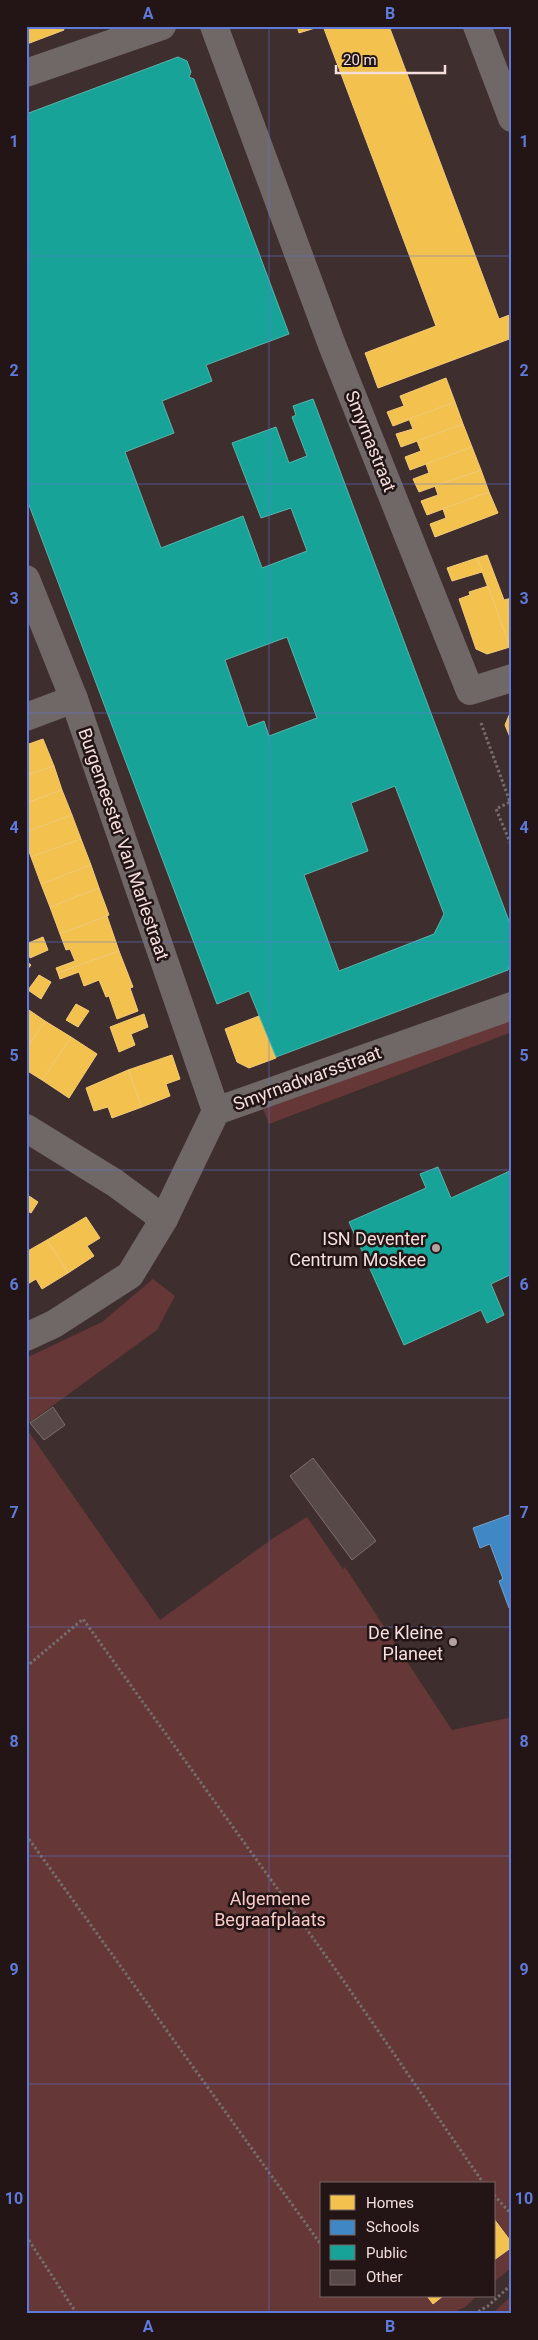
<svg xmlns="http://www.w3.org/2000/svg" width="538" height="2340" font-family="Roboto,sans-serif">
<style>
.green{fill:#653736}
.homes{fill:#f2c14e;stroke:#f3ca79}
.schools{fill:#3f88c5;stroke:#75a2cc}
.public{fill:#17a398;stroke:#59b5ad;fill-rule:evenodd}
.building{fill:#574948;stroke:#7d6e6d}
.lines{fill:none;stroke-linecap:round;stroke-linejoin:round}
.path{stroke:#766e6d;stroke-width:3;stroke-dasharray:2.5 2.5;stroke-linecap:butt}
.minor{stroke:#706767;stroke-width:28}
.grid{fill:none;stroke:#5e7ada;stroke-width:1;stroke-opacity:0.55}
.poi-dot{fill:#b5a1a0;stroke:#231515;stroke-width:2}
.labels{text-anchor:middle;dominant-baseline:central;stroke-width:5;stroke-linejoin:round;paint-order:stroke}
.street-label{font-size:18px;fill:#f4dfdd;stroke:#231515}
.poi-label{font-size:18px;fill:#f4dfdd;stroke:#231515;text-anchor:end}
.park-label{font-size:18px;fill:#fbcbc8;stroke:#231515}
.neatline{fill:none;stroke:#5e7ada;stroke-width:2}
.grid-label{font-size:16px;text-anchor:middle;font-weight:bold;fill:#5e7ada}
</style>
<rect width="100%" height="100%" fill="#3f2e2e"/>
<g class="green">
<polygon points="512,1015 512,1032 269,1124 263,1109"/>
<polygon points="153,1279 175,1296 157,1330 26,1425 26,1358 102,1322"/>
<polygon points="26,1428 160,1620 272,1539 307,1517 343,1569 345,1567 452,1730 512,1717 512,2267 494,2282 494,2184 322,2184 322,2296 477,2296 465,2307 450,2314 26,2314"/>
<polygon points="512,2295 512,2314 492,2314"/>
</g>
<g class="homes">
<polygon points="26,26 63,26 64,30 27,44"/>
<polygon points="297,26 314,26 315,28 299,33"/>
<polygon points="323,26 389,26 499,319 512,314 512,338 378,388 365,353 436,326"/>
<polygon points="446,378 455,402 393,426 387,412 404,406 400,396"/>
<polygon points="455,402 463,424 401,447 396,434 413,429 409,419"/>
<polygon points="463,424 472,447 410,470 405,457 421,451 417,441"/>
<polygon points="472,447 481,470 419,492 413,479 429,473 426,464"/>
<polygon points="481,470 489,492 427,515 421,501 438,495 435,486"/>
<polygon points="489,492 498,513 435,537 430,524 446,518 443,509"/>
<polygon points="487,555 504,600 512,598 512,646 510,647 477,558"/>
<polygon points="477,558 482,572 452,581 447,568"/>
<polygon points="488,586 510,647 487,654 476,649 459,599 470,595 469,592"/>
<polygon points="510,713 512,713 512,742 505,725"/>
<polygon points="43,739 54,766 26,775 26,745"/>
<polygon points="54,766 62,790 26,803 26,775"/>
<polygon points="62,790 72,815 26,832 26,803"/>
<polygon points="72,815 81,839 31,857 26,843 26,832"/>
<polygon points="81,839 91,865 41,884 31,857"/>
<polygon points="91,865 99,888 50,907 41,884"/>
<polygon points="99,888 109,915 60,934 50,907"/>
<polygon points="107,916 119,951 58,973 56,968 75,961 70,949 66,950 60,934"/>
<polygon points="43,937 48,950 30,958 26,944"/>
<polygon points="119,951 133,987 130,988 138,1011 117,1019 109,996 106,997 99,980 84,986 79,972 60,979 58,973"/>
<polygon points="26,961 31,965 26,971"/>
<polygon points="39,975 51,982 41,999 28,990"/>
<polygon points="76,1004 89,1011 78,1027 66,1020"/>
<polygon points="26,1008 45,1021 26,1050"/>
<polygon points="144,1014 148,1027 131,1034 135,1045 119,1052 110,1027"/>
<polygon points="259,1016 276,1058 249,1068 237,1062 225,1029"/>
<polygon points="45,1021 71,1037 42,1080 26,1070 26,1050"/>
<polygon points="71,1037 97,1054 69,1098 42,1080"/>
<polygon points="172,1055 180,1079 166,1084 170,1096 142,1107 128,1070"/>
<polygon points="128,1070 142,1107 112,1118 108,1107 94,1111 86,1088"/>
<polygon points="26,1194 38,1202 31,1213 26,1210"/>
<polygon points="86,1217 100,1238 87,1246 94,1256 68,1273 47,1240"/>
<polygon points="47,1240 68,1273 42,1289 36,1279 26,1285 26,1252"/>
<polygon points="494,2219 512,2243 512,2247 494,2260"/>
<polygon points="427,2296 443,2296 433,2304"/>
</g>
<polygon class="schools" points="512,1514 512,1607 509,1608 499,1581 503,1579 490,1544 480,1548 473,1528"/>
<g class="public">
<path d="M178,57l9,4 4,11 -2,5 5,2 95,255 -83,31 6,16 -50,20 12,32 -49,19 36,96 82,-32 19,52 45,-17 -16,-43 -30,10 -29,-75 44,-16 13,36 18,-7 -15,-39 4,-2 -3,-9 20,-7 199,530v31l-4,10 -232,87 -27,-66 -32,13 -191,-507v-383zM287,637l30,81 -48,18 -5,-15 -16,6 -23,-67zM395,786l49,128 -10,20 -95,37 -35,-96 64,-24 -17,-48z"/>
<polygon points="438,1167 451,1198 512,1170 512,1274 491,1284 504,1315 487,1323 481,1310 404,1345 349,1222 426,1188 420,1174"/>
</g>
<g class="building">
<polygon points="53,1407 65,1425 44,1440 30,1423"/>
<polygon points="313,1458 376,1541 352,1560 290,1476"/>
</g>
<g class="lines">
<g class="path">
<polyline points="481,723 510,802 496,809 512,847"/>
<polyline points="26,1667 83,1619 336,1970 484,2184"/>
<polyline points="26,1835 322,2246"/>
<polyline points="494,2195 512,2215"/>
<polyline points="26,2236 77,2314"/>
<polyline points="474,2314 488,2306 512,2284"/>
</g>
<g class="minor">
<polyline points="214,26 332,345 470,691 512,678"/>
<polyline points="477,26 512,118"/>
<polyline points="26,73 162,26"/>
<polyline points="26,579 74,699 216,1111"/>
<polyline points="26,717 74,699"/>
<polyline points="26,1128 115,1183 164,1219"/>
<polyline points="26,1337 54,1324 130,1275 164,1219 216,1111 512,1006"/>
</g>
</g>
<path class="grid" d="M269,26v2288M26,256h486M26,484h486M26,713h486M26,942h486M26,1170h486M26,1398h486M26,1627h486M26,1856h486M26,2084h486"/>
<g class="poi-dot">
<circle cx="436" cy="1248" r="5"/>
<circle cx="453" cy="1642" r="5"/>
</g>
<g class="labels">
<g class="street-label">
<text transform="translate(371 441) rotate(68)">Smyrnastraat</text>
<text transform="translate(124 844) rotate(71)">Burgemeester Van Marlestraat</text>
<text transform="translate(307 1078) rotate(-20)">Smyrnadwarsstraat</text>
</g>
<g class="poi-label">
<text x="426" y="1238">ISN Deventer<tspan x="426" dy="21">Centrum Moskee</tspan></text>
<text x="443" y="1632">De Kleine<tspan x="443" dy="21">Planeet</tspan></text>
</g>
<g class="park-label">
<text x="270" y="1898">Algemene<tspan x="270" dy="21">Begraafplaats</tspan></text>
</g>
</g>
<rect width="538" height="2340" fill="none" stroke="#231515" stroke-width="55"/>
<rect x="320" y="2182" width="175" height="115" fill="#231515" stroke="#776665"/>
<rect x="330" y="2195" width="25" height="15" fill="#f2c14e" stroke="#776665"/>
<text x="366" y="2208" font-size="15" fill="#f4dfdd">Homes</text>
<rect x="330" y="2220" width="25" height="15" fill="#3f88c5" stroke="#776665"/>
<text x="366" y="2232" font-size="15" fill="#f4dfdd">Schools</text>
<rect x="330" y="2245" width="25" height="15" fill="#17a398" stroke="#776665"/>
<text x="366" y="2258" font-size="15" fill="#f4dfdd">Public</text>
<rect x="330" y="2270" width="25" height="15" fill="#574948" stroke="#776665"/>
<text x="366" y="2282" font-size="15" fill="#f4dfdd">Other</text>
<path d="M336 65v8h109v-8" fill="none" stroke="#f4dfdd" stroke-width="2.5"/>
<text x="343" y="65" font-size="15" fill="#f4dfdd" stroke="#231515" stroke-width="4" paint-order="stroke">20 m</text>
<rect x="28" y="28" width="482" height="2284" class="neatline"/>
<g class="grid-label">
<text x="148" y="19">A</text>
<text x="390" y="19">B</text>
<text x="14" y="147">1</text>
<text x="524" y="147">1</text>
<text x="14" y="376">2</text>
<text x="524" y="376">2</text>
<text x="14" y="604">3</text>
<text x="524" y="604">3</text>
<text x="14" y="833">4</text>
<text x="524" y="833">4</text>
<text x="14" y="1061">5</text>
<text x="524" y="1061">5</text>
<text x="14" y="1290">6</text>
<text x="524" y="1290">6</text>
<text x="14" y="1518">7</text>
<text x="524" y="1518">7</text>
<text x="14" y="1747">8</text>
<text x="524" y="1747">8</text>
<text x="14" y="1975">9</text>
<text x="524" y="1975">9</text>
<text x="14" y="2204">10</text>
<text x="524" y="2204">10</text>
<text x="148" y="2332">A</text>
<text x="390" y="2332">B</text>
</g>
</svg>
